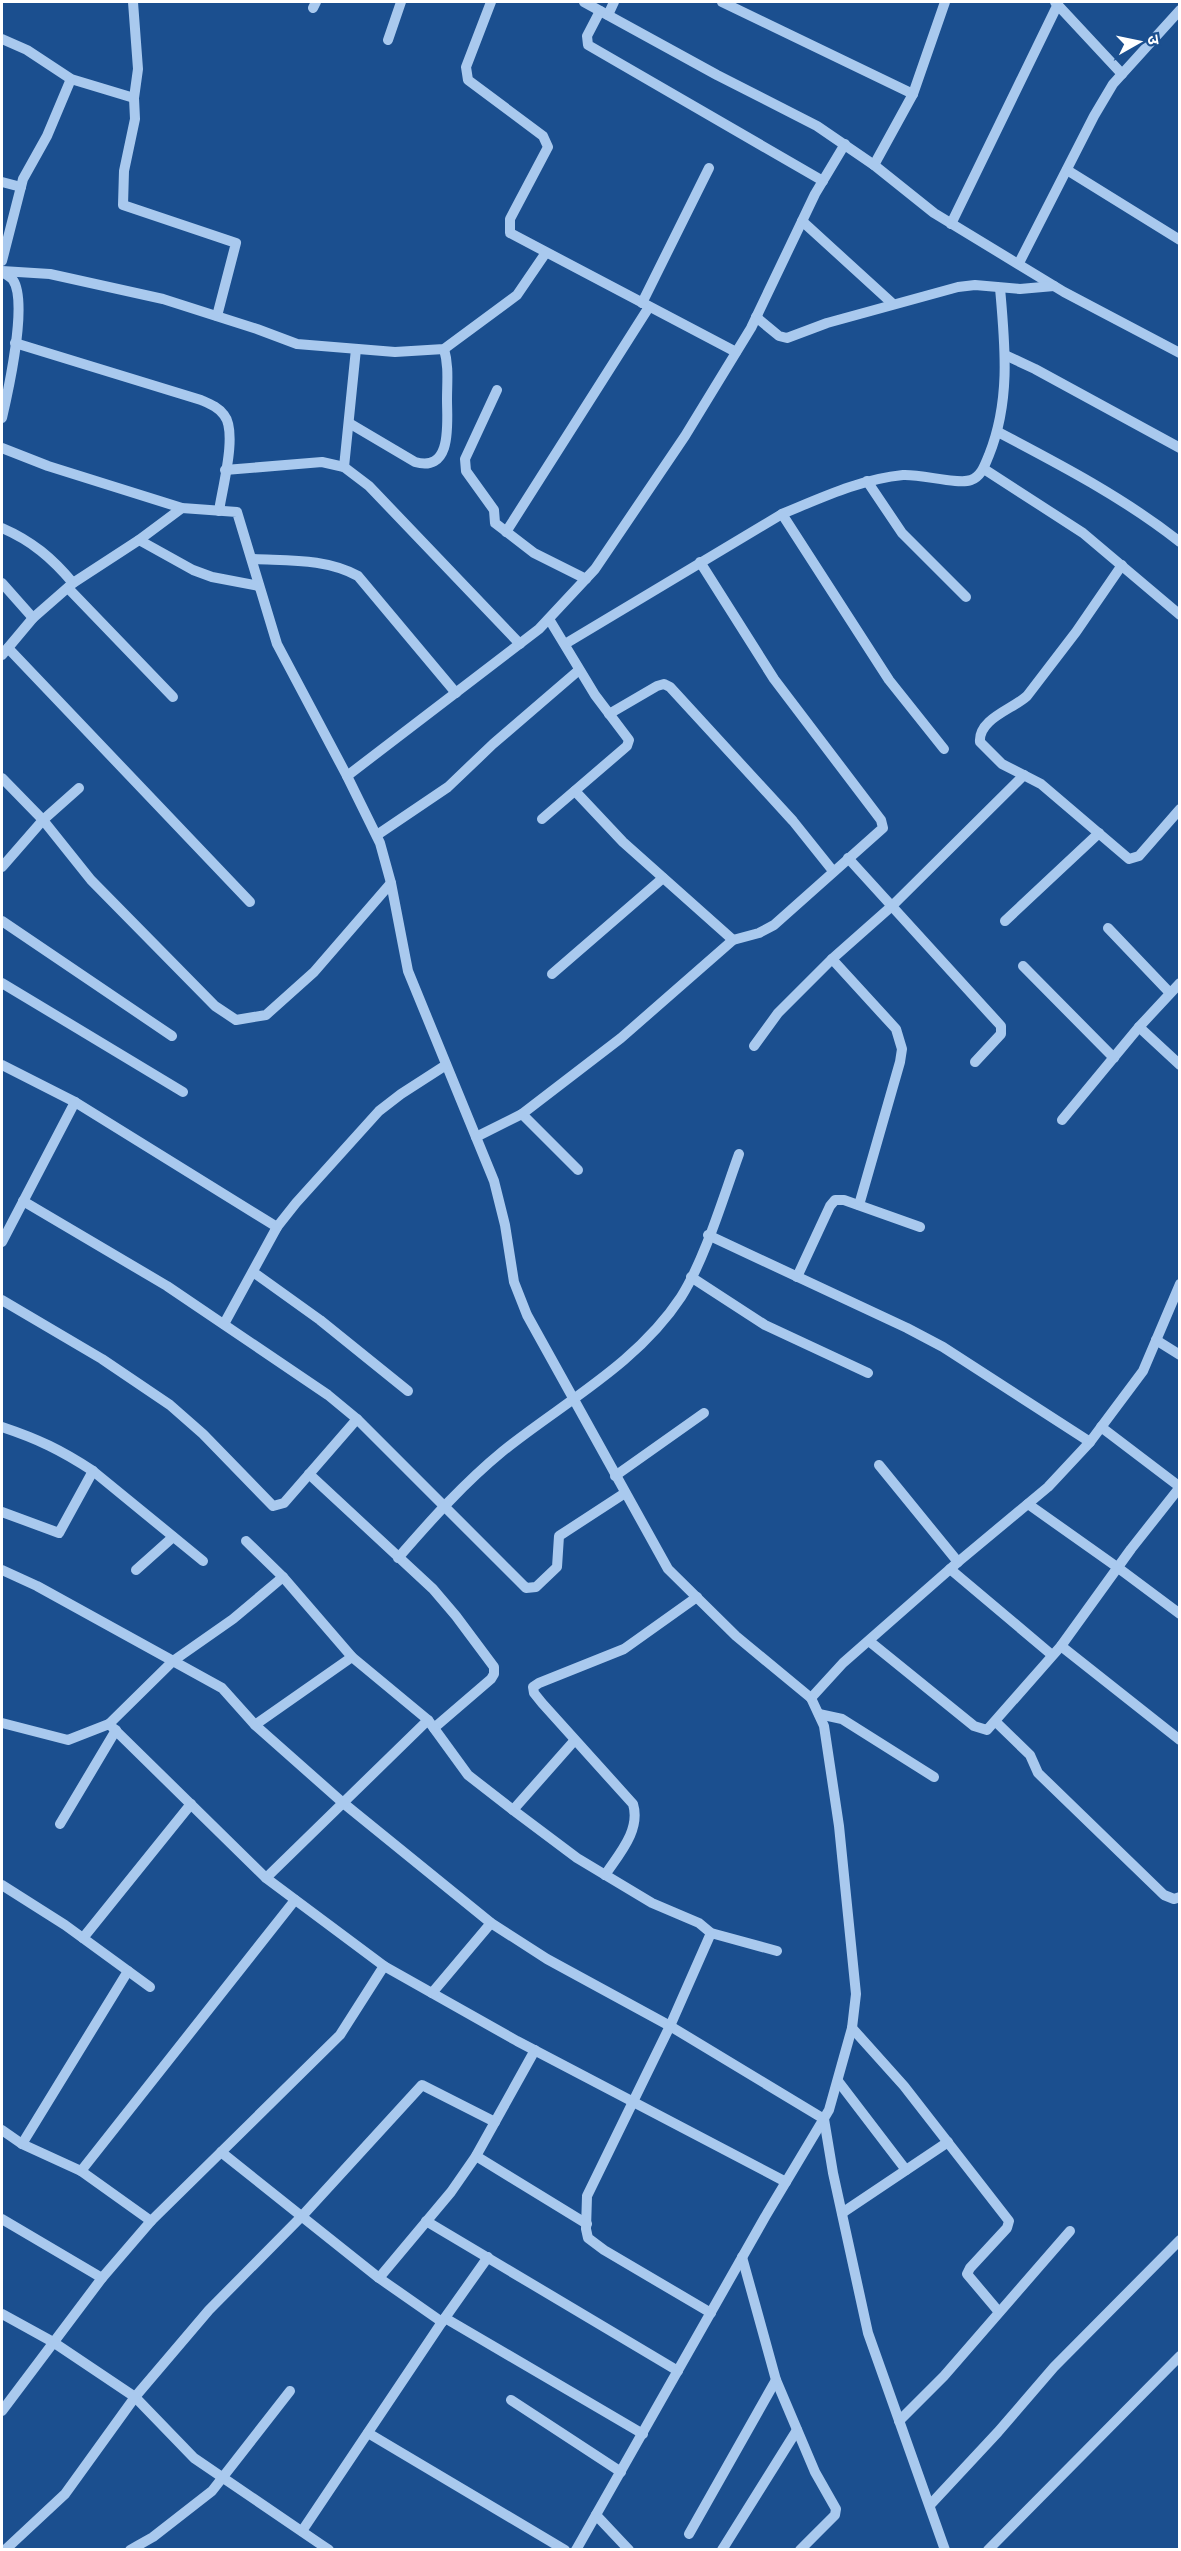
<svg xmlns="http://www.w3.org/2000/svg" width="1181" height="2551" font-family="Overpass,'Noto Sans Devanagari',sans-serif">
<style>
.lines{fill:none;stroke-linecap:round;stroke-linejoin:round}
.minor{stroke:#a9c9ee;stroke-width:10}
</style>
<rect width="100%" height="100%" fill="#1b4f8f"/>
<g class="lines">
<g class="minor">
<polyline points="133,2 138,69 134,98 135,119 124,171 123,205 236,243 217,316"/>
<polyline points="491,2 466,67 468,80 543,136 548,147 510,219 510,233 736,352"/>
<polyline points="584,2 717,75 817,126 874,165 934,213 1064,292 1180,353"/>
<polyline points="722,2 913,94"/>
<polyline points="1055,2 1122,74"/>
<polyline points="313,8 316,2"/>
<polyline points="600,11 587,36 588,45 823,181"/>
<polyline points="608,15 614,2"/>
<polyline points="2,39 27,50 71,79 134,98"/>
<polyline points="388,40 401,2"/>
<polyline points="874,165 913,94 945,2"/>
<polyline points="1067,170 1180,240"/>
<polyline points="2,182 21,187"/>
<polyline points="802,221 893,304"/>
<polyline points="951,224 1058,4"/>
<polyline points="2,261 23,179 47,136 71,79"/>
<polyline points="1019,263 1094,116 1113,84 1180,10"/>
<polyline points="2,271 50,274 163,299 257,329 297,344 395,352 444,349 517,295 545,254"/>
<polyline points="642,303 709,168"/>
<polyline points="756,317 779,336 787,338 827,323 958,287 975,285 1020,289 1054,286"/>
<path d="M15,343l186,57c9,4 17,7 23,15 14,17 -2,74 -5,96"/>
<polyline points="1005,355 1035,369 1180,448"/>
<polyline points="497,390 465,459 466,471 494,510 495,523 534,553 586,579"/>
<path d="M2,418c6,-26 26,-116 11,-138 -2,-3 -8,-6 -11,-8"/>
<path d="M349,423l66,39c38,11 32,-40 32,-62 0,-18 2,-34 -3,-51"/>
<path d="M998,432c63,33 126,66 182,110"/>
<polyline points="2,448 48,466 182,508 237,512 277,644 347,776 380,843 391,883 408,971 494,1181 505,1225 514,1282 527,1315 668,1569 736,1636 811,1698 824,1726 839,1826 856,1994 852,2028 829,2110 765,2217 576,2550"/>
<polyline points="344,467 356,349"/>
<polyline points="984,469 1083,533 1180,615"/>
<polyline points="225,470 322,462 344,467 369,486 520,644"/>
<polyline points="867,481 902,533 966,597"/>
<polyline points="782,514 889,680 944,749"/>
<path d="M2,528c30,13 50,30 71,55"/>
<polyline points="506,532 649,307"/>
<polyline points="139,540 193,570 212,577 259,586"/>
<path d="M252,559c36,2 73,-1 106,17l98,117"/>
<path d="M1122,565l-46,67 -49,64c-14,13 -49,23 -47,46l22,22 39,20 88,75 10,-3 41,-47"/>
<polyline points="2,583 33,618"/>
<polyline points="68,588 173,697"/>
<path d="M565,644l217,-130c39,-16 79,-35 121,-39 19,-1 55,10 68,5 11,-4 14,-16 18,-25 22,-55 16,-110 11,-167"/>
<polyline points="8,648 250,902"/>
<polyline points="2,655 33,618 73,583 139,540 182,508"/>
<polyline points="609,714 657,686 664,684 670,687 793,821 833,871"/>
<polyline points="347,776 539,629 595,569 685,436 751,328 815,194 845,144"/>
<polyline points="2,778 43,820 91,880 215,1006 236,1020 266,1015 314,972 391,883"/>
<polyline points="575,791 623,842 733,940"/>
<polyline points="542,819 627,746 629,740 595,695 549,619"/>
<polyline points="377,835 448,787 493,744 579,670"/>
<polyline points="848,858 1001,1026 1001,1034 975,1062"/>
<polyline points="2,867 43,820 79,788"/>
<polyline points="2,921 172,1036"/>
<polyline points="1005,921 1099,833"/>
<polyline points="1108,928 1170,993"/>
<polyline points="832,959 896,1029 902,1049 900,1062 859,1205"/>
<polyline points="1023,966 1114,1058"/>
<polyline points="552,974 663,878"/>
<polyline points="2,983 183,1092"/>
<polyline points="1139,1027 1180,1065"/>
<polyline points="754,1046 778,1013 832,959 893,905 1024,775"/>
<polyline points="2,1065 75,1102 277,1227"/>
<polyline points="522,1114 578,1170"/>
<polyline points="1062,1120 1139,1027 1180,983"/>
<polyline points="476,1137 522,1114 621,1038 733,940 759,933 774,925 883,828 881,820 774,679 700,562"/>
<polyline points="23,1201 167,1286 328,1395 357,1419 526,1588 536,1587 557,1567 559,1536 625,1493"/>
<polyline points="708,1235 907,1328 943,1347 1090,1442"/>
<polyline points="2,1242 75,1102"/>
<polyline points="253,1272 320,1320 408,1391"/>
<polyline points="691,1277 765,1325 868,1373"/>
<polyline points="797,1277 830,1206 835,1200 844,1200 920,1227"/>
<polyline points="2,1300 102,1359 170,1405 203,1434 273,1506 284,1503 357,1419"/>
<polyline points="224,1324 277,1227 296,1203 379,1111 401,1094 446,1065"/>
<polyline points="1156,1340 1180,1355"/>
<path d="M2,1427c36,12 59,23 91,44l110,90"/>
<polyline points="1101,1427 1180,1487"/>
<polyline points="879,1465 958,1562"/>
<polyline points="309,1474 433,1589 456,1616 494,1667 494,1674 491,1679 434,1728"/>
<polyline points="615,1476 704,1413"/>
<polyline points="1028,1504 1117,1567 1180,1614"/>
<polyline points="2,1512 59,1533 93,1471"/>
<polyline points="246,1541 283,1577 352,1657 428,1720 468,1775 513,1810 577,1858 652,1903 699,1923 711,1933 777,1951"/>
<path d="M398,1558c33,-38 66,-75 105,-107 61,-49 134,-87 178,-154 24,-38 42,-99 58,-143"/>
<polyline points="950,1569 1052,1655"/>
<polyline points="2,1570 37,1586 222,1688 255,1725 342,1802 491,1923 547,1959 670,2026 824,2119 833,2173 868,2333 945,2550"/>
<polyline points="136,1570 173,1537"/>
<polyline points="869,1641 974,1726 987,1730 1061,1646 1131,1549 1180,1487"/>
<polyline points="1061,1646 1180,1740"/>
<polyline points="811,1698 843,1663 958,1562 1048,1487 1090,1442 1143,1371 1180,1284"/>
<polyline points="819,1714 842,1719 934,1777"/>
<polyline points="996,1722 1030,1755 1038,1773 1164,1895 1174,1899 1180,1897"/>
<polyline points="2,1723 68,1740 109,1724 266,1878 428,1720"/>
<polyline points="109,1724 173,1661 233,1619 283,1577"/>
<polyline points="255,1725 352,1657"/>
<polyline points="513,1810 574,1741"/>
<polyline points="60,1824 116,1730"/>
<path d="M605,1875c14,-21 36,-45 28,-71l-91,-101 -8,-10 -1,-6 6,-4 85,-34 73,-52"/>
<polyline points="2,1885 65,1925 150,1987"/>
<polyline points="83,1938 191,1804"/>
<polyline points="384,1966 517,2041 786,2182"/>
<polyline points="432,1993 491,1923"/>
<polyline points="852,2028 904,2086 1009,2221 1007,2228 970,2268 967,2274 999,2312"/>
<polyline points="838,2081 906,2170"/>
<polyline points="2,2130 22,2144 81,2171 151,2221"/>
<polyline points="22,2144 128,1971"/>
<polyline points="221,2152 379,2278 442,2322 302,2531"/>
<polyline points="476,2156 587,2224"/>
<polyline points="81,2171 295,1900"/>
<polyline points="842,2213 948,2142"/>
<polyline points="2,2219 102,2278"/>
<polyline points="426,2221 678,2371"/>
<polyline points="742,2257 776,2380 815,2472 836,2509 835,2515 800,2550"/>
<polyline points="379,2278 451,2192 476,2156 535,2050"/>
<polyline points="711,2313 604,2250 588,2238 586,2229 587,2196 670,2026 711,1933"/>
<polyline points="2,2314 53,2342 135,2397 194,2458 329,2550"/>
<polyline points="445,2318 643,2434"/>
<polyline points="442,2322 488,2257"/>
<polyline points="511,2400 621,2472"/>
<polyline points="2,2411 102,2278 151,2221 340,2035 384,1966 266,1878"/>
<polyline points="899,2421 944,2376 1070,2231"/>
<polyline points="368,2433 565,2550"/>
<polyline points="930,2505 998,2432 1054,2367 1180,2240"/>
<polyline points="596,2515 629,2550"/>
<polyline points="689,2534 776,2380"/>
<polyline points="5,2550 65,2494 135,2397 209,2310 303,2215 422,2085 495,2122"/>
<polyline points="130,2550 153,2537 212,2491 290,2391"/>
<polyline points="722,2550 797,2430"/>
<polyline points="988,2550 1180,2356"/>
</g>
</g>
<rect width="1181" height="2551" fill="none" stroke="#ffffff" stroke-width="6"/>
<g transform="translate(1139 42) rotate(81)" stroke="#1b4f8f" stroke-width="4.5" paint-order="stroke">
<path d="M0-4.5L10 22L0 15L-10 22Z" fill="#ffffff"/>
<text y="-9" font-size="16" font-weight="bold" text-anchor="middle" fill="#ffffff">उ</text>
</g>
</svg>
